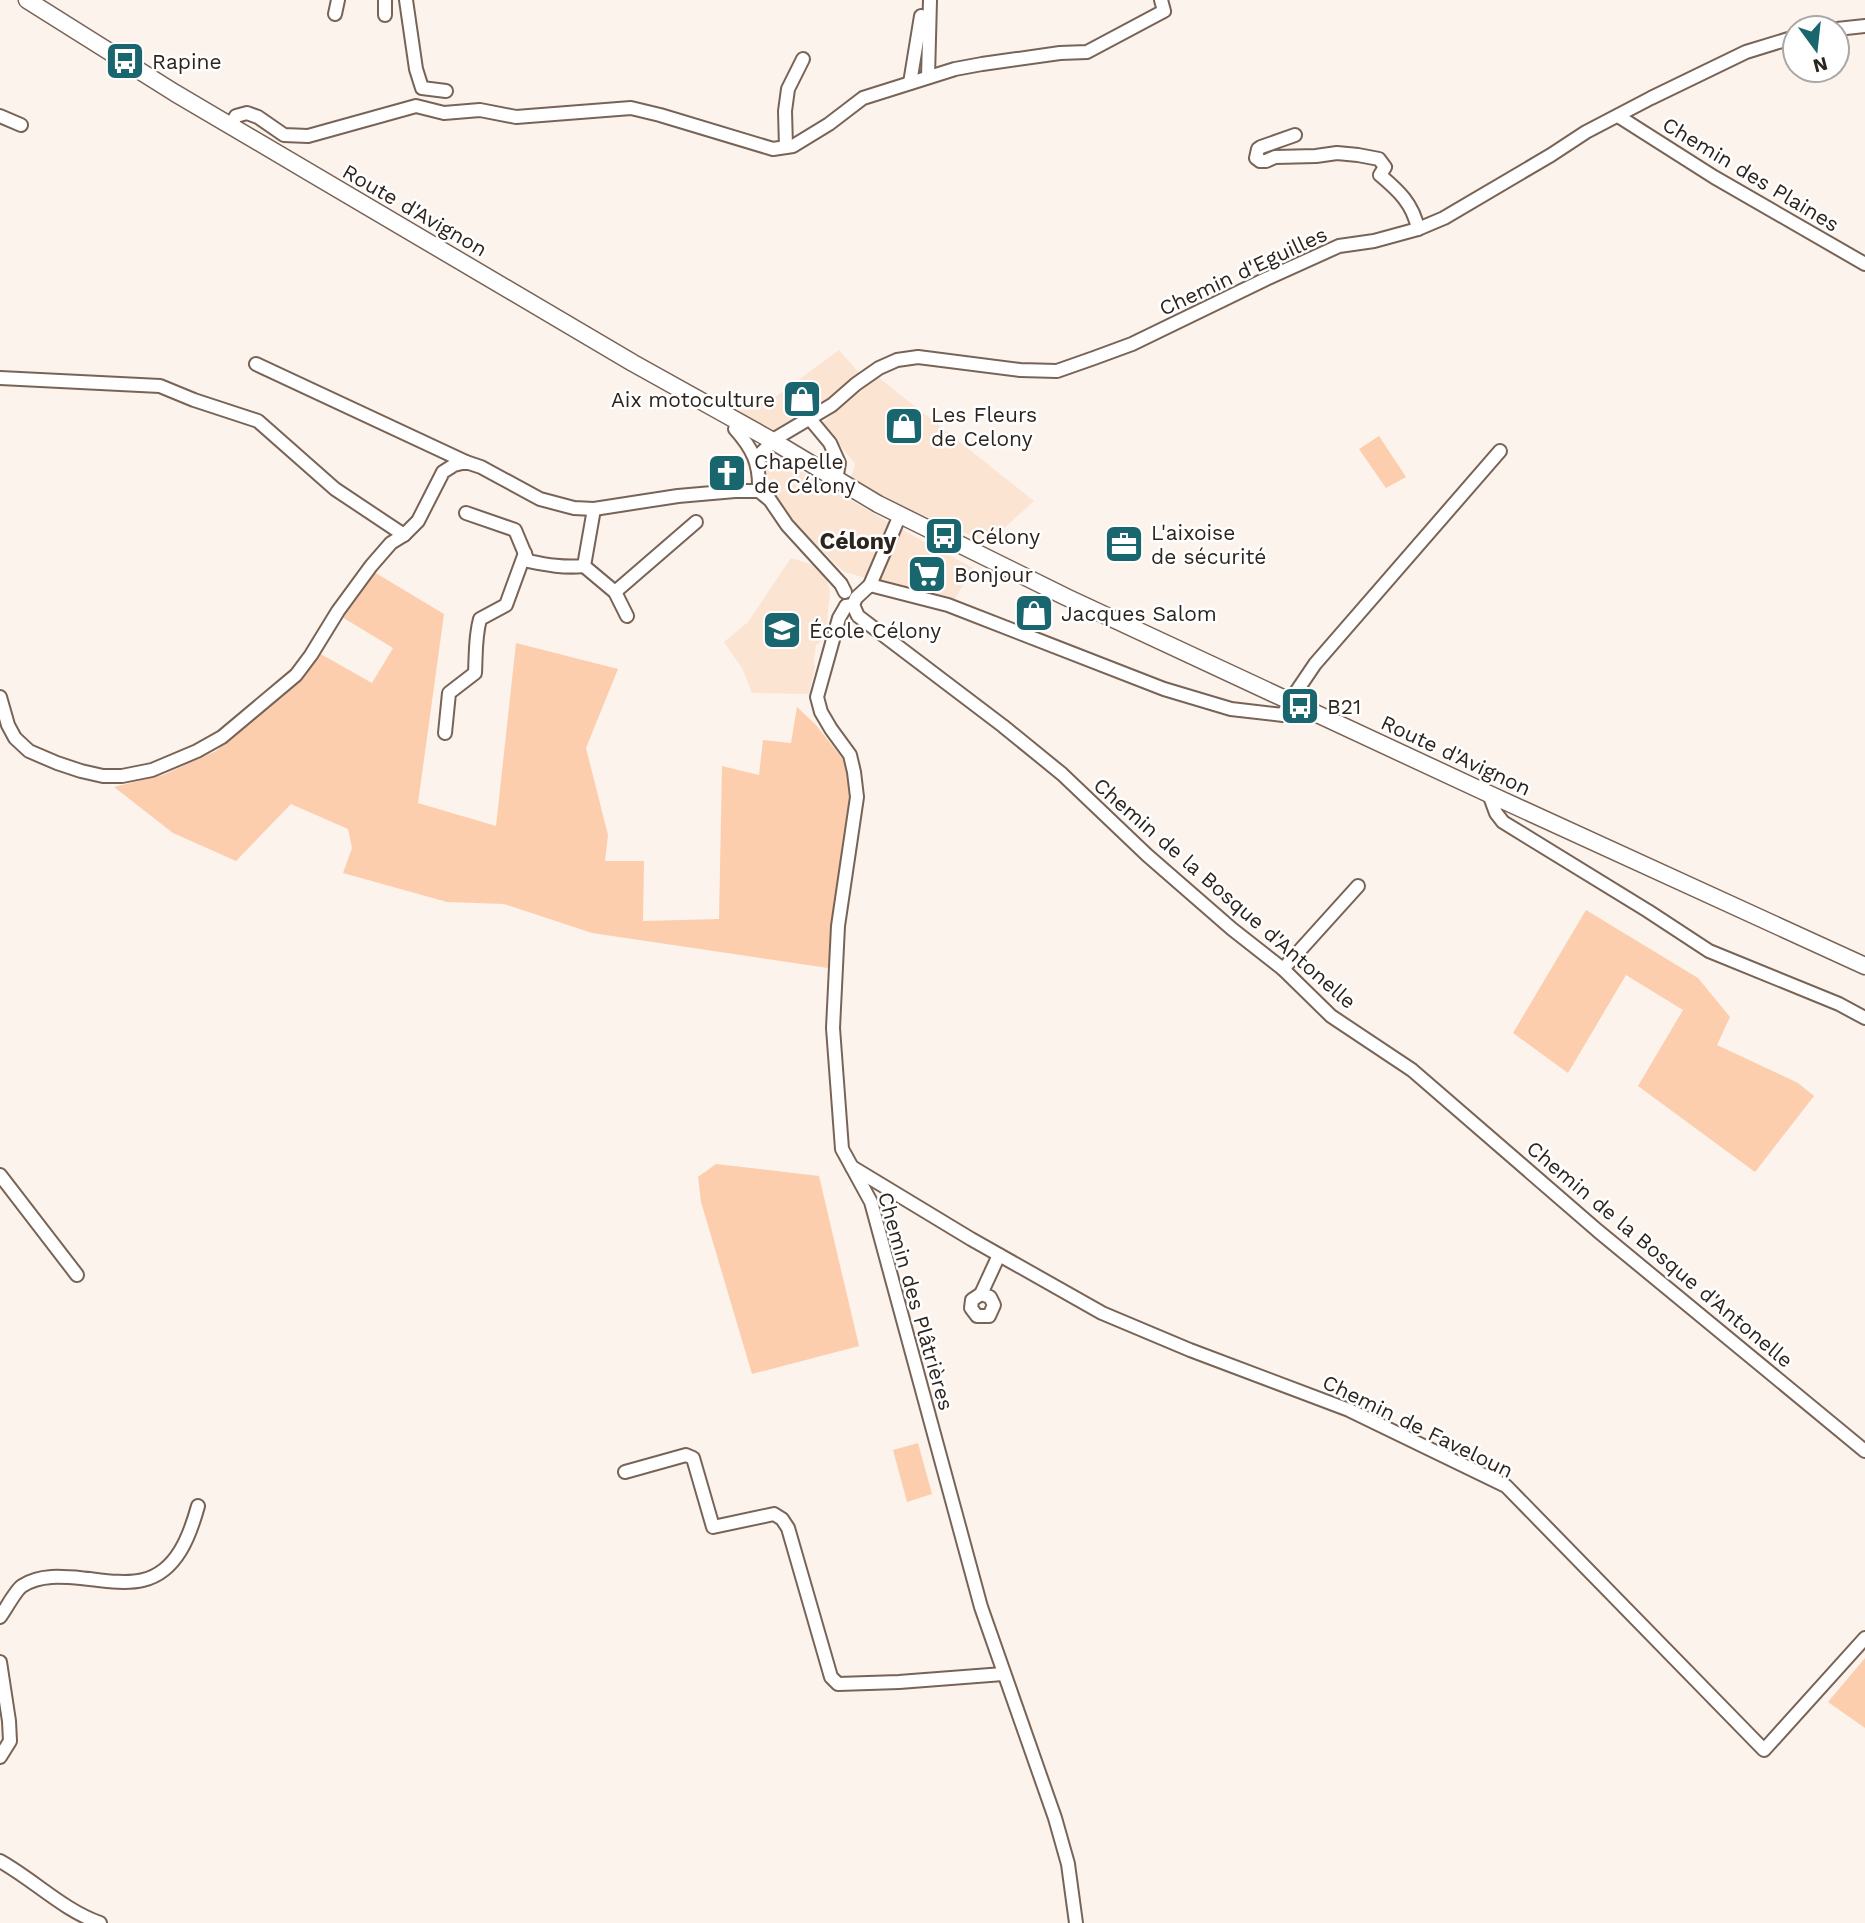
<svg xmlns="http://www.w3.org/2000/svg" width="1865" height="1923" font-family="'Work Sans',sans-serif">
<style>
.built{fill:#fce4d3}
.green{fill:#fcceae}
.lines{fill:none;stroke-linecap:round;stroke-linejoin:round}
.minor-casing{stroke:#786457;stroke-width:16}
.major-casing{stroke:#786457;stroke-width:19}
.minor{stroke:#fff;stroke-width:12}
.major{stroke:#fff;stroke-width:16}
.labels{text-anchor:middle;dominant-baseline:central;stroke-width:5;stroke-linejoin:round;paint-order:stroke}
.poi-label{font-size:21px;fill:#2c241e;stroke:#fff;text-anchor:start}
.street-label{font-size:21px;fill:#2c241e;stroke:#fff}
.neighbourhood-label{font-size:23px;font-weight:bold;fill:#2c241e;stroke:#fff}
</style>
<rect width="100%" height="100%" fill="#fcf3ec"/>
<g class="built">
<polygon points="839,350 862,376 815,412 776,434 737,412 778,395"/>
<polygon points="878,377 1034,501 988,543 849,483 855,464 822,423"/>
<polygon points="771,454 890,523 973,568 953,602 844,572 782,511 762,464"/>
<polygon points="791,558 811,564 827,579 830,593 825,639 816,645 814,661 815,667 809,694 752,693 742,668 724,642 748,622"/>
</g>
<g class="green">
<polygon points="1379,436 1406,477 1386,488 1359,449"/>
<polygon points="374,572 444,614 418,803 496,826 516,643 618,669 586,748 608,835 605,861 644,861 643,921 719,919 722,766 759,775 763,740 791,743 797,707 816,725 842,758 850,771 851,794 828,968 592,933 504,904 447,902 343,873 352,848 348,829 291,804 236,861 173,833 114,787 163,775 216,751 299,679 319,653 372,683 393,648 342,617"/>
<polygon points="1586,910 1698,978 1730,1017 1717,1045 1798,1083 1814,1096 1755,1172 1638,1086 1683,1010 1626,975 1568,1073 1513,1033"/>
<polygon points="716,1164 819,1176 859,1346 752,1374 701,1202 698,1177"/>
<polygon points="918,1443 932,1494 907,1502 893,1450"/>
<polygon points="1865,1658 1865,1728 1828,1702"/>
</g>
<g class="lines">
<g class="minor-casing">
<g id="minor">
<polyline points="385,0 385,15"/>
<polyline points="406,0 416,69 422,88 446,91"/>
<polyline points="335,14 338,0"/>
<polyline points="1837,29 1865,26"/>
<polyline points="928,77 930,0"/>
<polyline points="910,83 921,16"/>
<polyline points="0,116 21,125"/>
<polyline points="1618,116 1714,177 1865,264"/>
<polyline points="231,125 236,116 247,113 258,117 284,135 308,136 416,106 444,113 480,110 516,117 631,108 660,115 773,149 793,146 829,124 863,98 955,69 982,64 1060,53 1087,52 1164,11 1161,0"/>
<path d="M1295,135l-34,12 -3,2 -2,9 4,3h6l9,-4 41,-1 21,-3 21,2 21,4 6,8 -5,8c19,16 33,29 38,54"/>
<polyline points="786,147 785,111 788,89 803,59"/>
<polyline points="256,364 466,462"/>
<polyline points="0,378 160,386 194,400 258,421 335,489 404,535"/>
<polyline points="810,419 830,443 839,463 836,480"/>
<path d="M735,429c18,20 25,35 24,62"/>
<polyline points="758,463 761,453 778,437 832,405 856,384 879,368 897,360 918,357 1020,370 1057,371 1094,358 1132,344 1266,279 1339,246 1374,241 1418,229 1444,218 1551,155 1586,132 1651,98 1746,52 1795,37"/>
<polyline points="759,491 770,500 787,525 841,584 845,592"/>
<polyline points="594,509 584,566 615,592 627,616"/>
<path d="M466,513l49,17 13,31c19,4 36,7 56,5"/>
<polyline points="870,585 948,605 1164,689 1231,709 1283,715 1290,701 1315,664 1500,451"/>
<polyline points="615,592 696,522"/>
<polyline points="853,605 858,616 1003,726 1062,774 1147,855 1232,929 1283,969 1331,1016 1412,1070 1598,1231 1865,1451"/>
<polyline points="846,606 839,618 817,697 821,712 831,729 850,755 854,772 857,797 838,926 833,1028 842,1149 871,1202 981,1607 1055,1818 1068,1864 1076,1923"/>
<polyline points="846,606 853,605 856,598 870,585 900,515"/>
<polyline points="0,697 8,725 15,738 29,751 57,763 81,771 103,776 122,776 152,770 197,751 222,737 296,675 311,655 338,611 371,566 391,543 404,535 418,521 443,472 454,465 466,462 481,467 540,499 574,508 594,509 678,496 735,491 759,491"/>
<path d="M445,733l4,-40 26,-20c1,-19 0,-36 5,-54l26,-14 19,-52"/>
<polyline points="1489,794 1496,813 1503,822 1648,911 1709,951 1839,1004 1865,1018"/>
<polyline points="1283,969 1358,886"/>
<polyline points="852,1167 971,1239 1102,1313 1190,1350 1349,1410 1506,1486 1764,1750 1865,1638"/>
<polyline points="0,1175 77,1275"/>
<polygon points="981,1294 990,1297 994,1305 989,1316 977,1316 971,1308 972,1300"/>
<polyline points="981,1294 999,1255"/>
<polyline points="625,1472 686,1455 693,1458 713,1527 774,1514 782,1519 788,1528 831,1677 838,1684 899,1682 1003,1674"/>
<path d="M0,1617c6,-8 15,-26 22,-31 20,-13 45,-9 68,-7 16,2 37,5 53,1 34,-8 47,-45 55,-74"/>
<polyline points="0,1662 9,1721 10,1741 0,1757"/>
<path d="M0,1861c34,19 63,49 100,62"/>
</g>
</g>
<g class="major-casing">
<polyline id="major" points="27,0 175,93 309,172 633,363 773,441 878,504 1066,597 1489,794 1865,966"/>
</g>
<use href="#minor" class="minor"/>
<use href="#major" class="major"/>
</g>
<defs>
<g id="bus-square" transform="scale(2.0125)"><rect x="-9" y="-9" width="18" height="18" rx="4" fill="#1a666f" stroke="#fff"/><path d="M-5-6H5V4H4V6H2V4H-2V6H-4V4H-5ZM-3.5-4V0h7V-4ZM-3.5 1.2v1.5H-2V1.2ZM2 1.2v1.5H3.5V1.2Z" fill="#fff"/></g>
<g id="shop-square" transform="scale(2.0125)"><rect x="-9" y="-9" width="18" height="18" rx="4" fill="#1a666f" stroke="#fff"/><path d="M-5-2.5h2.3a2.7 3.5 0 0 1 5.4 0H5L5.5 6h-11ZM-1.5-2.5h3a1.5 2.3 0 0 0-3 0Z" fill="#fff"/></g>
<g id="church-square" transform="scale(2.0125)"><rect x="-9" y="-9" width="18" height="18" rx="4" fill="#1a666f" stroke="#fff"/><path d="M-1.2-6h2.4v3.5h3.3v2.4h-3.3V6h-2.4V-.1h-3.3v-2.4h3.3Z" fill="#fff"/></g>
<g id="office-square" transform="scale(2.0125)"><rect x="-9" y="-9" width="18" height="18" rx="4" fill="#1a666f" stroke="#fff"/><path d="M-6-3h4V-5.5h4V-3h4V5H-6ZM-1-4.5V-3h2v-1.5ZM-6 0V1H6V0Z" fill="#fff"/></g>
<g id="supermarket-square" transform="scale(2.0125)"><rect x="-9" y="-9" width="18" height="18" rx="4" fill="#1a666f" stroke="#fff"/><path d="M-6-5.5h2.5l.6 2H6L4.5 2H-2.5L-4.4-4H-6ZM-1.5 3.2a1.3 1.3 0 1 0 .1 0ZM3 3.2a1.3 1.3 0 1 0 .1 0Z" fill="#fff"/></g>
<g id="school-square" transform="scale(2.0125)"><rect x="-9" y="-9" width="18" height="18" rx="4" fill="#1a666f" stroke="#fff"/><path d="M0-5L7-2L0 1L-7-2ZM-4 1L0 2.5L4 1V4Q0 6-4 4Z" fill="#fff"/></g>
</defs>
<g fill-rule="evenodd">
<use href="#bus-square" x="125" y="61"/>
<use href="#shop-square" x="802" y="399"/>
<use href="#shop-square" x="904" y="426"/>
<use href="#church-square" x="727" y="473"/>
<use href="#bus-square" x="944" y="536"/>
<use href="#office-square" x="1124" y="544"/>
<use href="#supermarket-square" x="927" y="574"/>
<use href="#shop-square" x="1034" y="613"/>
<use href="#school-square" x="782" y="630"/>
<use href="#bus-square" x="1300" y="706"/>
</g>
<g class="labels">
<g class="poi-label">
<text x="152" y="61">Rapine</text>
<text x="775" y="399" text-anchor="end">Aix motoculture</text>
<text x="931" y="414">Les Fleurs<tspan x="931" dy="24">de Celony</tspan></text>
<text x="754" y="461">Chapelle<tspan x="754" dy="24">de Célony</tspan></text>
<text x="1151" y="532">L'aixoise<tspan x="1151" dy="24">de sécurité</tspan></text>
<text x="971" y="536">Célony</text>
<text x="954" y="574">Bonjour</text>
<text x="1061" y="613">Jacques Salom</text>
<text x="809" y="630">École Célony</text>
<text x="1327" y="706">B21</text>
</g>
<g class="street-label">
<text transform="translate(1751 174) rotate(31)">Chemin des Plaines</text>
<text transform="translate(415 210) rotate(30)">Route d'Avignon</text>
<text transform="translate(1243 271) rotate(-25)">Chemin d'Eguilles</text>
<text transform="translate(1456 755) rotate(25)">Route d'Avignon</text>
<text transform="translate(1225 893) rotate(41)">Chemin de la Bosque d'Antonelle</text>
<text transform="translate(1660 1254) rotate(40)">Chemin de la Bosque d'Antonelle</text>
<text transform="translate(916 1301) rotate(74)">Chemin des Plâtrières</text>
<text transform="translate(1418 1426) rotate(26)">Chemin de Faveloun</text>
</g>
<g class="neighbourhood-label">
<text x="858" y="541">Célony</text>
</g>
</g>
<g transform="translate(1816 49) rotate(165)"><circle r="33" fill="#ffffff" stroke="#aba7a5" stroke-width="2"/>
<path d="M0-5L12 26L0 18L-12 26Z" fill="#1a666f"/>
<text y="-10" font-size="19" font-weight="bold" text-anchor="middle" fill="#2c241e">N</text>
</g>
</svg>
